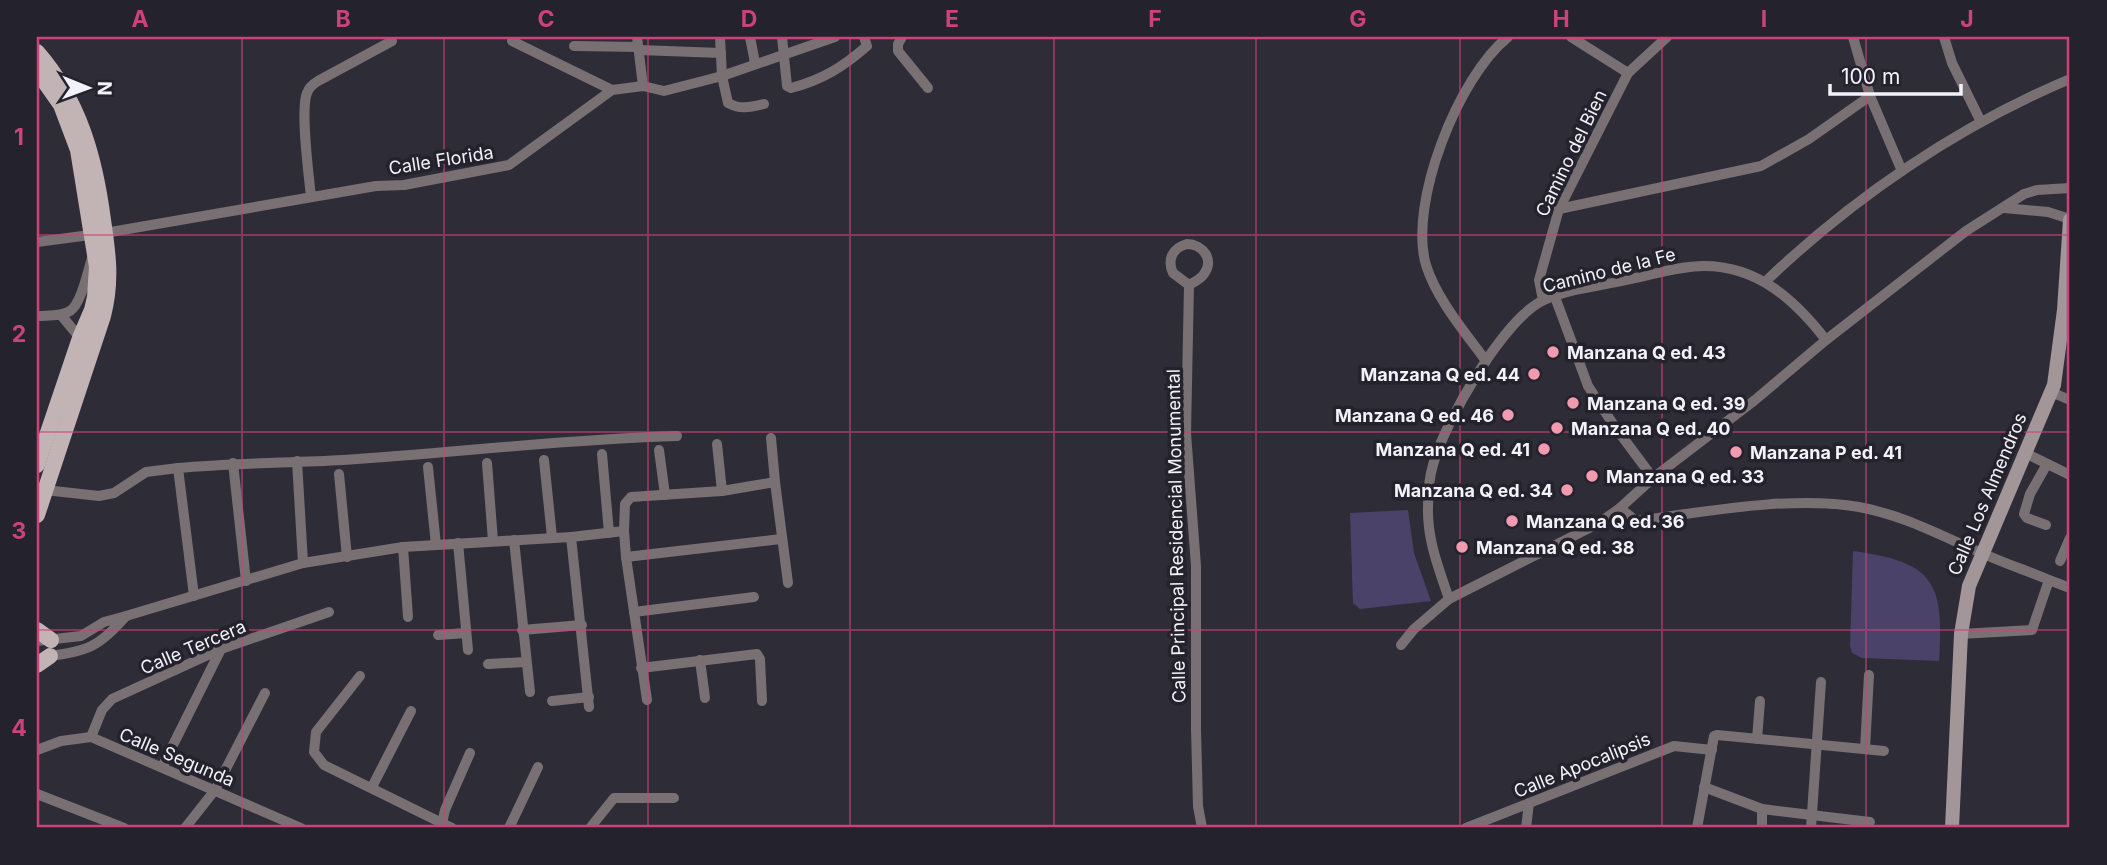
<svg xmlns="http://www.w3.org/2000/svg" width="2107" height="865" font-family="Inter,sans-serif">
<style>
.green{fill:#4a4268}
.lines{fill:none;stroke-linecap:round;stroke-linejoin:round}
.street{stroke:#787072;stroke-width:10}
.secondary{stroke:#a29698;stroke-width:14}
.primary{stroke:#c2b3b5;stroke-width:16}
.grid{fill:none;stroke:#cc437b;stroke-width:2;stroke-opacity:0.55}
.poi-dot{fill:#f29aaf;stroke:#24222d;stroke-width:2.5}
.labels{text-anchor:middle;dominant-baseline:central;stroke-width:7;stroke-linejoin:round;paint-order:stroke}
.street-label{font-size:18px;fill:#f3f1f9;stroke:#24222d}
.poi-label{font-size:18px;font-weight:bold;fill:#f3f1f9;stroke:#24222d;text-anchor:start}
.neatline{fill:none;stroke:#cc437b;stroke-width:2.5}
.grid-label{font-size:23px;text-anchor:middle;font-weight:bold;fill:#cc437b}
</style>
<rect width="100%" height="100%" fill="#2e2c37"/>
<g class="green">
<polygon points="1408,510 1414,553 1431,601 1360,609 1353,603 1350,513"/>
<path d="M1853,551c82,11 91,32 86,110l-77,-3 -10,-5 -2,-7z"/>
</g>
<g class="lines">
<g class="street">
<polyline points="637,37 643,86"/>
<path d="M720,37l2,39 6,27c12,7 23,4 36,1"/>
<polyline points="750,37 755,63"/>
<path d="M782,37l5,49 4,2c31,-8 52,-21 76,-42l-3,-9"/>
<polyline points="902,37 898,44 898,51 928,88"/>
<polyline points="1571,37 1628,73"/>
<polyline points="1853,37 1870,96 1902,171"/>
<polyline points="1944,37 1952,63 1981,122"/>
<polyline points="512,41 612,90"/>
<polyline points="574,46 638,47"/>
<polyline points="639,50 721,53"/>
<path d="M311,197c-2,-21 -11,-87 -4,-104 2,-6 6,-9 11,-12l74,-40"/>
<polyline points="2004,208 2048,212 2070,219"/>
<polyline points="1559,209 1761,166 1809,139 1870,96"/>
<polyline points="37,242 105,233 376,186 404,185 509,165 612,90 643,86 664,91 722,76 835,37"/>
<path d="M1187,244c15,0 28,15 17,30 -3,5 -10,8 -15,11l-16,-12c-6,-13 -1,-25 14,-29z"/>
<path d="M1766,281c88,-84 192,-155 304,-202"/>
<polyline points="1189,285 1186,433 1196,566 1196,729 1198,806 1202,828"/>
<polyline points="1555,297 1588,386 1615,427 1653,478"/>
<polyline points="1543,300 1539,280 1559,209 1628,73 1667,37"/>
<polyline points="61,315 80,338"/>
<path d="M37,316c10,-1 24,1 33,-5 12,-8 18,-42 23,-56"/>
<path d="M1486,361c-21,-29 -49,-61 -60,-96 -18,-61 32,-188 82,-228"/>
<polyline points="2051,392 2070,400"/>
<polyline points="771,438 775,482"/>
<polyline points="717,444 722,491"/>
<polyline points="659,450 665,495"/>
<polyline points="2025,453 2070,475"/>
<polyline points="602,454 609,533"/>
<polyline points="544,460 552,537"/>
<polyline points="297,461 303,563"/>
<polyline points="233,463 246,581"/>
<polyline points="487,463 493,541"/>
<polyline points="428,467 436,545"/>
<polyline points="339,474 347,557"/>
<polyline points="45,490 99,496 114,493 146,472 178,468"/>
<path d="M1620,508l16,13c69,-9 155,-26 223,-14 45,8 84,30 125,47 22,10 44,17 65,26"/>
<polyline points="2046,525 2027,518 2024,514 2030,494 2047,464"/>
<polyline points="624,531 626,557"/>
<polyline points="571,537 589,707"/>
<polyline points="514,540 530,692"/>
<polyline points="458,543 468,650"/>
<polyline points="403,547 408,617"/>
<polyline points="2060,561 2070,538"/>
<path d="M194,596l-16,-128c55,-5 110,-5 165,-8 111,-7 222,-21 334,-24"/>
<path d="M1449,599c-10,-30 -22,-59 -21,-92 0,-14 1,-29 5,-42 11,-42 71,-147 111,-165 26,-12 59,-14 87,-21 24,-5 49,-13 73,-13 54,0 91,34 122,74"/>
<polyline points="634,612 754,597"/>
<polyline points="126,616 303,563 403,547 571,537 624,531 625,504 631,497 722,491 775,482 788,583"/>
<polyline points="522,630 582,625"/>
<polyline points="1961,634 2032,630 2049,580 2070,588"/>
<polyline points="438,635 466,633"/>
<path d="M37,641l44,-5 23,-14 22,-6c-26,30 -39,36 -78,40"/>
<polyline points="1401,645 1414,629 1449,599 1599,523 1620,508 1653,478 1755,400 1826,340 1966,231 2024,194 2037,190 2070,188"/>
<polyline points="700,660 705,698"/>
<polyline points="488,664 526,662"/>
<polyline points="641,668 757,654 760,659 762,701"/>
<polyline points="360,676 316,732 314,752 324,765 452,828"/>
<polyline points="647,700 626,557 781,539"/>
<polyline points="552,701 589,697"/>
<polyline points="91,737 102,710 112,699 221,649 329,612"/>
<polyline points="1757,739 1760,701"/>
<polyline points="1865,749 1869,675"/>
<polyline points="37,750 61,741 91,737 301,828"/>
<polyline points="162,767 221,649"/>
<polyline points="372,787 411,711"/>
<polyline points="1704,787 1762,809 1870,822"/>
<polyline points="37,794 124,828"/>
<polyline points="185,828 215,790 265,693"/>
<polyline points="441,828 445,810 470,753"/>
<polyline points="509,828 538,767"/>
<polyline points="590,828 614,798 674,798"/>
<polyline points="1466,828 1674,746 1712,750"/>
<polyline points="1526,828 1529,803"/>
<polyline points="1697,828 1714,736 1717,735 1884,751"/>
<polyline points="1762,828 1762,809"/>
<polyline points="1811,828 1821,682"/>
</g>
<polyline class="secondary" points="1952,828 1961,634 1969,586 2054,385 2064,310 2070,220"/>
<g class="primary">
<path d="M37,52c42,48 58,106 66,168 5,33 9,62 0,96l-66,199"/>
<polyline points="37,71 61,105 78,150 97,267 95,297 92,310 80,338 37,465"/>
<polyline points="37,630 51,640"/>
<polyline points="37,665 50,656"/>
</g>
</g>
<path class="grid" d="M242,37v791M444,37v791M648,37v791M850,37v791M1054,37v791M1256,37v791M1460,37v791M1662,37v791M1866,37v791M37,235h2033M37,432h2033M37,630h2033"/>
<g class="poi-dot">
<circle cx="1553" cy="352" r="7"/>
<circle cx="1534" cy="374" r="7"/>
<circle cx="1573" cy="403" r="7"/>
<circle cx="1508" cy="415" r="7"/>
<circle cx="1557" cy="428" r="7"/>
<circle cx="1544" cy="449" r="7"/>
<circle cx="1736" cy="452" r="7"/>
<circle cx="1592" cy="476" r="7"/>
<circle cx="1567" cy="490" r="7"/>
<circle cx="1512" cy="521" r="7"/>
<circle cx="1462" cy="547" r="7"/>
</g>
<g class="labels">
<g class="street-label">
<text transform="translate(1571 153) rotate(-64)">Camino del Bien</text>
<text transform="translate(441 160) rotate(-9)">Calle Florida</text>
<text transform="translate(1609 270) rotate(-14)">Camino de la Fe</text>
<text transform="translate(1987 494) rotate(-67)">Calle Los Almendros</text>
<text transform="translate(1176 536) rotate(-91)">Calle Principal Residencial Monumental</text>
<text transform="translate(193 647) rotate(-23)">Calle Tercera</text>
<text transform="translate(177 757) rotate(23)">Calle Segunda</text>
<text transform="translate(1582 765) rotate(-22)">Calle Apocalipsis</text>
</g>
<g class="poi-label">
<text x="1567" y="352">Manzana Q ed. 43</text>
<text x="1520" y="374" text-anchor="end">Manzana Q ed. 44</text>
<text x="1587" y="403">Manzana Q ed. 39</text>
<text x="1494" y="415" text-anchor="end">Manzana Q ed. 46</text>
<text x="1571" y="428">Manzana Q ed. 40</text>
<text x="1530" y="449" text-anchor="end">Manzana Q ed. 41</text>
<text x="1750" y="452">Manzana P ed. 41</text>
<text x="1606" y="476">Manzana Q ed. 33</text>
<text x="1553" y="490" text-anchor="end">Manzana Q ed. 34</text>
<text x="1526" y="521">Manzana Q ed. 36</text>
<text x="1476" y="547">Manzana Q ed. 38</text>
</g>
</g>
<rect width="2107" height="865" fill="none" stroke="#24222d" stroke-width="77"/>
<g transform="translate(88 88) rotate(91)" stroke="#24222d" stroke-width="5" paint-order="stroke">
<path d="M0-5L12 26L0 18L-12 26Z" fill="#f3f1f9"/>
<text y="-10" font-size="19" font-weight="bold" text-anchor="middle" fill="#f3f1f9">N</text>
</g>
<path d="M1830 84v10h131v-10" fill="none" stroke="#f3f1f9" stroke-width="3.5"/>
<text x="1841" y="84" font-size="21" fill="#f3f1f9" stroke="#24222d" stroke-width="5" paint-order="stroke">100 m</text>
<rect x="38" y="38" width="2030" height="788" class="neatline"/>
<g class="grid-label">
<text x="140" y="27">A</text>
<text x="343" y="27">B</text>
<text x="546" y="27">C</text>
<text x="749" y="27">D</text>
<text x="952" y="27">E</text>
<text x="1155" y="27">F</text>
<text x="1358" y="27">G</text>
<text x="1561" y="27">H</text>
<text x="1764" y="27">I</text>
<text x="1967" y="27">J</text>
<text x="19" y="145">1</text>
<text x="19" y="342">2</text>
<text x="19" y="539">3</text>
<text x="19" y="736">4</text>
</g>
</svg>
